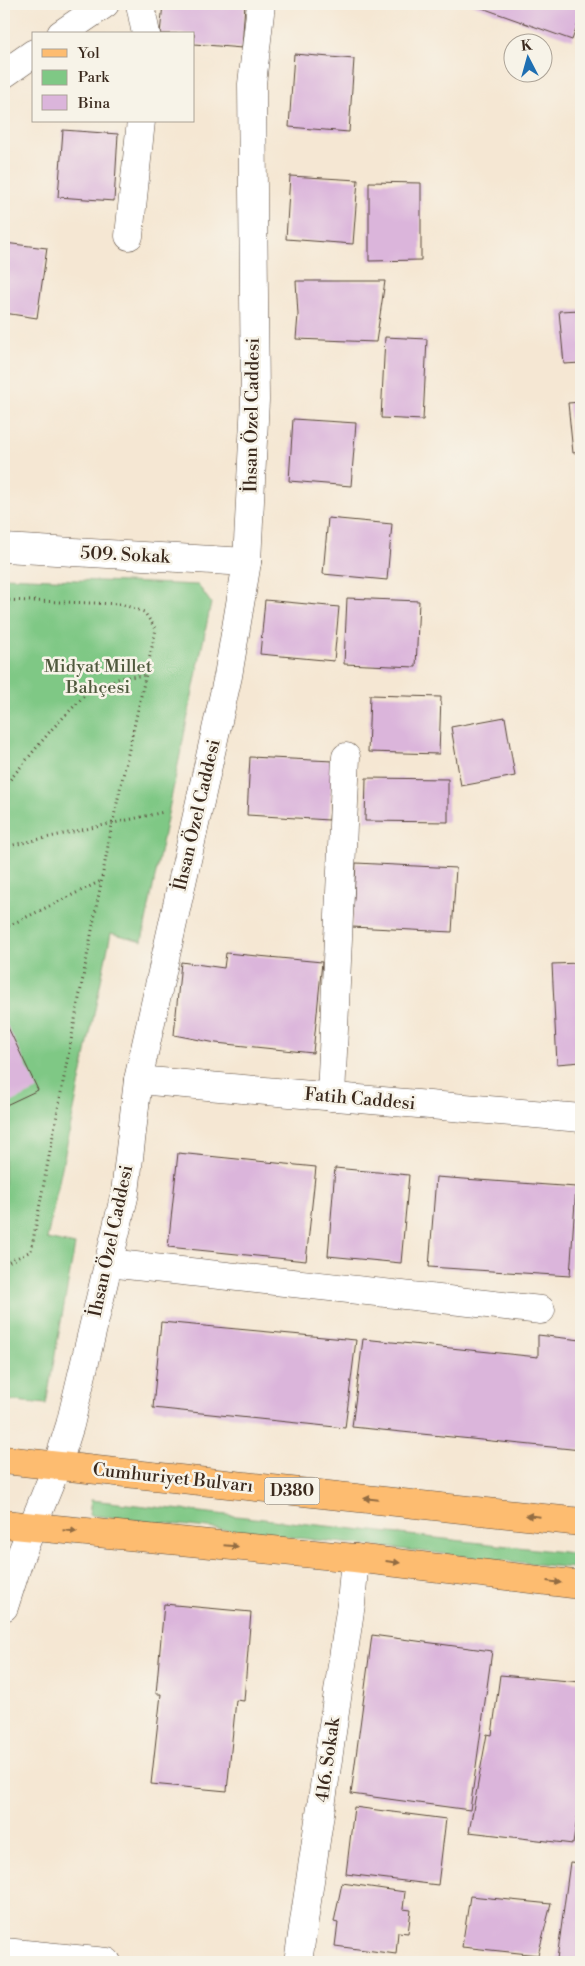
<svg xmlns="http://www.w3.org/2000/svg" width="585" height="1966" font-family="'Libre Bodoni',serif">
<style>
.green{fill:#7fc885;stroke:#5d7952}
.building{fill:#dbb5db}
.lines{fill:none;stroke-linecap:round;stroke-linejoin:round}
.minor-casing{stroke:#574639;stroke-width:29}
.major-casing{stroke:#574639;stroke-width:29}
.path{stroke:#574639;stroke-width:3;stroke-dasharray:1 4;stroke-linecap:butt}
.minor{stroke:#fff;stroke-width:28}
.major{stroke:#fdbc70;stroke-width:28}
.oneway{fill:#926c43}
.labels{text-anchor:middle;dominant-baseline:central;stroke-width:5;stroke-linejoin:round;paint-order:stroke}
.shield{fill:#f7f3e8;stroke:#73665b;stroke-width:1}
.shield-label{font-size:16px;font-weight:bold;fill:#3b2a1e}
.street-label{font-size:18px;fill:#3b2a1e;stroke:#f7f3e8}
.park-label{font-size:18px;fill:#4f593d;stroke:#f7f3e8}
</style>
<rect width="100%" height="100%" fill="#f7f3e8"/>
<filter id="ink" filterUnits="userSpaceOnUse"><feTurbulence type="fractalNoise" baseFrequency=".02" numOctaves="2"/><feDisplacementMap in="SourceGraphic" scale="10" xChannelSelector="R" yChannelSelector="G"/><feConvolveMatrix kernelMatrix="1 2 1 2 8 2 1 2 1" color-interpolation-filters="sRGB"/></filter>
<filter id="wash" filterUnits="userSpaceOnUse"><feTurbulence type="fractalNoise" baseFrequency=".0096" numOctaves="4" result="noise"/><feDisplacementMap in="SourceGraphic" scale="20" xChannelSelector="R" yChannelSelector="G"/><feGaussianBlur stdDeviation="1.12" result="paint"/><feColorMatrix in="noise" values="0 0 0 0 0 0 0 0 0 0 0 0 0 0 0 0 0 1.4 0 .05"/><feComposite in="paint" operator="in"/></filter>
<g filter="url(#wash)">
<rect width="100%" height="100%" fill="#f5e7d3"/>
<g class="green">
<polygon points="4,577 198,585 211,603 142,941 111,933 47,1239 75,1245 46,1404 4,1400"/>
<polygon points="91,1500 581,1554 581,1569 89,1515"/>
</g>
<g id="blocks">
<g class="building">
<polygon points="163,4 245,4 242,48 194,44 194,34 160,34"/>
<polygon points="471,4 581,4 581,15 572,40"/>
<polygon points="294,54 354,59 349,132 289,127"/>
<polygon points="63,130 118,134 114,201 58,197"/>
<polygon points="290,176 358,180 353,244 286,239"/>
<polygon points="369,182 421,183 421,260 369,261"/>
<polygon points="4,243 47,248 37,318 4,313"/>
<polygon points="296,281 385,281 376,342 296,339 298,315"/>
<polygon points="581,310 581,363 564,364 559,311"/>
<polygon points="385,337 427,339 423,420 381,418"/>
<polygon points="581,402 581,452 573,453 568,403"/>
<polygon points="293,419 356,423 351,486 289,481"/>
<polygon points="328,518 392,524 387,580 323,574"/>
<polygon points="347,598 419,601 416,667 344,664"/>
<polygon points="265,600 339,607 334,661 260,654"/>
<polygon points="370,695 441,697 439,754 368,752"/>
<polygon points="505,717 515,776 461,786 451,727"/>
<polygon points="250,757 333,761 329,820 247,815"/>
<polygon points="366,778 448,779 448,822 365,821"/>
<polygon points="356,863 456,868 452,932 352,927"/>
<polygon points="226,953 322,962 313,1053 216,1043 174,1035 181,962 224,968"/>
<polygon points="581,963 581,1062 557,1064 552,964"/>
<polygon points="4,1019 38,1090 4,1106"/>
<polygon points="178,1153 316,1167 306,1261 168,1247"/>
<polygon points="335,1168 409,1175 401,1263 328,1256"/>
<polygon points="436,1177 576,1187 570,1276 429,1267"/>
<polygon points="161,1322 356,1340 345,1428 153,1408"/>
<polygon points="538,1335 581,1340 581,1450 352,1427 363,1339 538,1357"/>
<polygon points="164,1604 251,1612 244,1701 236,1700 227,1791 151,1784 161,1694 156,1694"/>
<polygon points="372,1635 492,1651 470,1810 351,1794"/>
<polygon points="500,1675 581,1682 581,1794 573,1844 469,1832 487,1734 492,1735"/>
<polygon points="354,1807 446,1819 438,1885 346,1874"/>
<polygon points="570,1862 581,1863 581,1962 557,1959"/>
<polygon points="342,1883 405,1892 403,1909 411,1910 408,1933 398,1932 396,1954 335,1946 338,1923 334,1922"/>
<polygon points="470,1896 551,1904 538,1955 462,1947"/>
</g>
</g>
</g>
<g filter="url(#ink)">
<use href="#blocks" fill-opacity="0" stroke="#574639" stroke-width="1"/>
<g class="lines">
<g class="minor-casing">
<g id="minor">
<polyline points="140,4 146,34"/>
<polyline points="61,34 105,4"/>
<polyline points="4,74 34,53"/>
<polyline points="129,236 141,121"/>
<polyline points="4,548 247,562"/>
<polyline points="138,1080 581,1118"/>
<polyline points="331,1097 346,757"/>
<polyline points="108,1263 541,1310"/>
<polyline points="4,1607 20,1557 57,1466 70,1425 125,1193 138,1080 228,676 247,562 255,400 252,84 261,4"/>
<polyline points="4,1952 107,1962"/>
<polyline points="298,1962 351,1604 355,1558"/>
</g>
</g>
<g class="major-casing">
<g id="major">
<polyline points="4,1460 581,1522"/>
<polyline points="4,1524 355,1558 581,1585"/>
</g>
</g>
<g class="path">
<polyline points="4,600 121,604 144,612 156,629 112,825 31,1251 4,1264"/>
<polyline points="4,787 52,729 93,687 121,678 146,675"/>
<polyline points="4,847 164,812"/>
<polyline points="4,928 101,881"/>
</g>
<use href="#minor" class="minor"/>
<use href="#major" class="major"/>
</g>
<defs><path id="oneway-solid" d="M-6-.8H1V-3.2L6.5 0L1 3.2V.8H-6Z" transform="scale(1.25)"/></defs>
<g class="oneway">
<use href="#oneway-solid" transform="translate(371 1499) rotate(-174)"/>
<use href="#oneway-solid" transform="translate(533 1516) rotate(-174)"/>
<use href="#oneway-solid" transform="translate(70 1531) rotate(5)"/>
<use href="#oneway-solid" transform="translate(231 1546) rotate(5)"/>
<use href="#oneway-solid" transform="translate(393 1562) rotate(7)"/>
<use href="#oneway-solid" transform="translate(554 1582) rotate(7)"/>
</g>
</g>
<g class="labels">
<rect class="shield" x="264.5" y="1477.5" width="55" height="27" rx="4"/>
<g class="shield-label">
<text x="292" y="1491">D380</text>
</g>
<g class="street-label">
<text transform="translate(252 415) rotate(-89)">İhsan Özel Caddesi</text>
<text transform="translate(125 555) rotate(3)">509. Sokak</text>
<text transform="translate(197 815) rotate(-77)">İhsan Özel Caddesi</text>
<text transform="translate(360 1099) rotate(5)">Fatih Caddesi</text>
<text transform="translate(111 1241) rotate(-78)">İhsan Özel Caddesi</text>
<text transform="translate(173 1478) rotate(6)">Cumhuriyet Bulvarı</text>
<text transform="translate(328 1760) rotate(-82)">416. Sokak</text>
</g>
<g class="park-label">
<text x="98" y="666">Midyat Millet<tspan x="98" dy="21">Bahçesi</tspan></text>
</g>
</g>
<rect width="585" height="1966" fill="none" stroke="#f7f3e8" stroke-width="20"/>
<rect x="32" y="32" width="162" height="90" fill="#f7f3e8" stroke="#aca397"/>
<rect x="42" y="49" width="25" height="8" fill="#fdbc70" stroke="#aca397"/>
<text x="78" y="58" font-size="15" fill="#3b2a1e">Yol</text>
<rect x="42" y="70" width="25" height="15" fill="#7fc885" stroke="#aca397"/>
<text x="78" y="82" font-size="15" fill="#3b2a1e">Park</text>
<rect x="42" y="95" width="25" height="15" fill="#dbb5db" stroke="#aca397"/>
<text x="78" y="108" font-size="15" fill="#3b2a1e">Bina</text>
<g transform="translate(528 58) rotate(354)"><circle r="24" fill="#f7f3e8" stroke="#aca397"/>
<path d="M0-4L9 19L0 12L-9 19Z" fill="#1f6fb2"/>
<text y="-8" font-size="14" font-weight="bold" text-anchor="middle" fill="#3b2a1e">K</text>
</g>
</svg>
